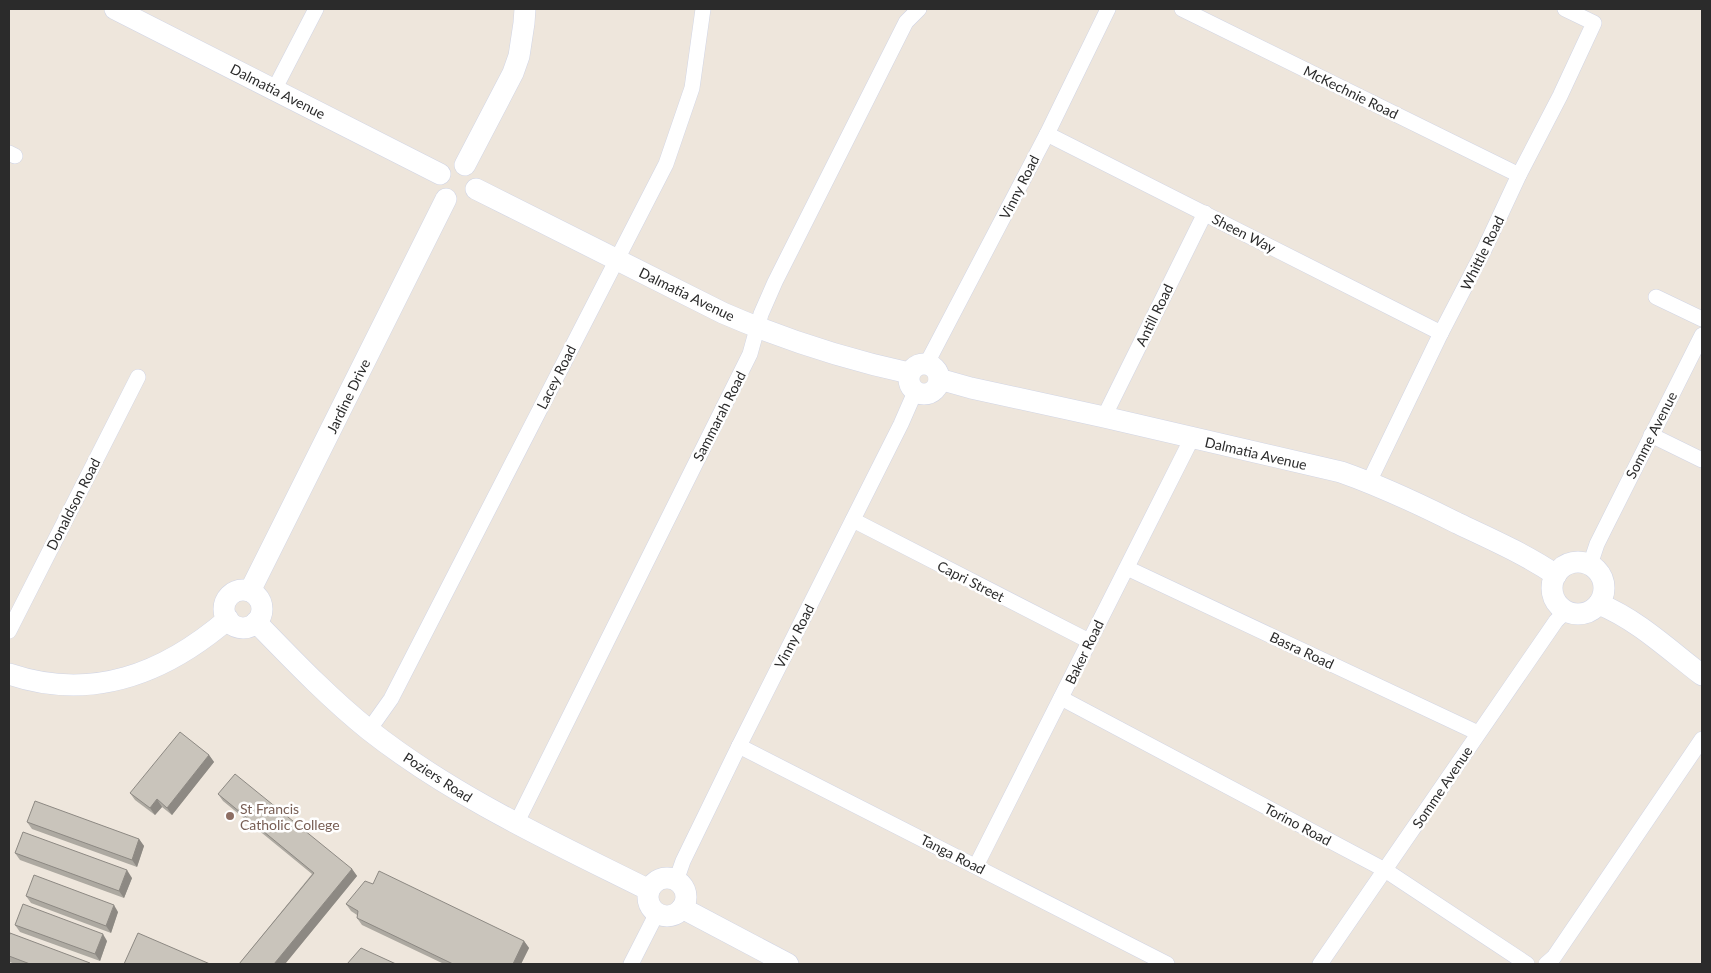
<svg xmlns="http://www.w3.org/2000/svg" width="1711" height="973" font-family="Lato,sans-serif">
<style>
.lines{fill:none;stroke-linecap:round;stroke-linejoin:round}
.street-casing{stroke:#d1d5e5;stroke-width:16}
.secondary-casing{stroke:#d1d5e5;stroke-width:22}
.street{stroke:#fff;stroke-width:15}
.secondary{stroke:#fff;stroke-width:21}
.wall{fill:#ada9a1}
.shaded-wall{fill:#8d8983}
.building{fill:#c9c4bb;stroke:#8d8983}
.education-dot{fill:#8d6e63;stroke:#fff;stroke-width:2}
.labels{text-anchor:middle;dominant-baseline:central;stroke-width:5;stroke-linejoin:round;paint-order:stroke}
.street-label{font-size:14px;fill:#2b2b2b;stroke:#fff}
.education-label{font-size:14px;fill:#785e54;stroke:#fff;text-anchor:start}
</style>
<rect width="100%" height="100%" fill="#eee6dc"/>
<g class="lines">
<g class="street-casing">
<g id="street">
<polyline points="1182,9 1519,175"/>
<polyline points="274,90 316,9"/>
<polyline points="1047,134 1441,333"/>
<polyline points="9,153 15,156"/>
<polyline points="1656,297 1702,319"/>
<polyline points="927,363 1047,134 1108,9"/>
<polyline points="1104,417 1205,213"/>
<polyline points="1651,435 1702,460"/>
<polyline points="1369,482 1441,333 1484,250 1519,175 1560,96 1594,23 1565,9"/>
<polyline points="853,520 1089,641"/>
<polyline points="1590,565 1597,544 1608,522 1702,335"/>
<polyline points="1127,568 1478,733"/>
<polyline points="9,631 138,377"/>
<polyline points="1061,698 1385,870 1527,964"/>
<polyline points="369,730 391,699 666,164 692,88 703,9"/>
<polyline points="739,746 1167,964"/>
<polyline points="516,824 750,354 761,314 775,282 906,22 919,9"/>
<polyline points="976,866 1192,438"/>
<polyline points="676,881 683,861 739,746 901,424 915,392"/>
<polyline points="631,964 657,913"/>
<polyline points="1320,964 1556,621 1566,611"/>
<polyline points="1546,964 1554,957 1702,739"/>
</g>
</g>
<g class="secondary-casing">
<g id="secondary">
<polyline points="115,9 440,174"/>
<polyline points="465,165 513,73 519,56 524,23 525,9"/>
<path d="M476,189l247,124c60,26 122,46 186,60"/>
<circle cx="924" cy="379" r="15"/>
<path d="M939,379l32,9 133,29 237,55c40,14 78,32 116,51 34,16 68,31 99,52"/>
<circle cx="1578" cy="588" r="26"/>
<circle cx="243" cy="609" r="19"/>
<polyline points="250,591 446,199"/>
<path d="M1599,604c39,16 70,46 103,71"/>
<path d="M256,622c36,37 72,75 113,108 85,67 184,112 280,160"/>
<path d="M9,674c83,28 155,0 219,-55"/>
<circle cx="667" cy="897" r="19"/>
<polyline points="682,908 788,964"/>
</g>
</g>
<use href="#street" class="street"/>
<use href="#secondary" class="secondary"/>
</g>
<g class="wall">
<polygon points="209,755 214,762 172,815 162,807 155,815 135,800 130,793"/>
<polygon points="218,794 352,869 357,876 285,964 239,964 312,874 223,801"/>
<polygon points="27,822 139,839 144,846 137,867 32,829"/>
<polygon points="15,853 132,878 124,898 20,860"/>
<polygon points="373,884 524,941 529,948 521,964 444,964 362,925 357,918 357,915 351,911 346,904"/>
<polygon points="26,896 118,912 111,933 31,903"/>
<polygon points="15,925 107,941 100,961 20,932"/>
<polygon points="9,938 91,964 16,964 9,962"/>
</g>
<g class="shaded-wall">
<polygon points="209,755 214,762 172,815 167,808"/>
<polygon points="157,799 162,807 155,815 150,808"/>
<polygon points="139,839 144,846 137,867 132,860"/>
<polygon points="352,869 357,876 285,964 274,964"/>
<polygon points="127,870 132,878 124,898 119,891"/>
<polygon points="114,905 118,912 111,933 106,926"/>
<polygon points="103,934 107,941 100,961 95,954"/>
<polygon points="524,941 529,948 521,964 513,964"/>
</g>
<g class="building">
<polygon points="180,732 209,755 167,808 157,799 150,808 130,793"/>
<polygon points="235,774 352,869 274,964 239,964 314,873 218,794"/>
<polygon points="35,801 139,839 132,860 27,822"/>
<polygon points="23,832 127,870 119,891 15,853"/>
<polygon points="379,871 524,941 513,964 453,964 357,918 358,911 346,904 365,881 373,884"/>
<polygon points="34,875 114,905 106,926 26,896"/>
<polygon points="23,904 103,934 95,954 15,925"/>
<polygon points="10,933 90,963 90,964 30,964 9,956 9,938"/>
<polygon points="138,933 210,964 124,964"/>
<polygon points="361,948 396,964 347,964"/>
</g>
<circle class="education-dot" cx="230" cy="816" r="5"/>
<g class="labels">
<g class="street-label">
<text transform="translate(278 91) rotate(27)">Dalmatia Avenue</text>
<text transform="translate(1351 92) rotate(26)">McKechnie Road</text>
<text transform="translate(1019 187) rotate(-63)">Vinny Road</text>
<text transform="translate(1244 233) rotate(27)">Sheen Way</text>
<text transform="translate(1482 253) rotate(-64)">Whittle Road</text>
<text transform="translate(687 294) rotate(26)">Dalmatia Avenue</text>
<text transform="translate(1154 315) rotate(-64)">Antill Road</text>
<text transform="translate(556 377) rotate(-63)">Lacey Road</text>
<text transform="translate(348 396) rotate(-64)">Jardine Drive</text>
<text transform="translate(719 416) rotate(-63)">Sammarah Road</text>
<text transform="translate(1651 435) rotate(-63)">Somme Avenue</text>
<text transform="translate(1256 453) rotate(13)">Dalmatia Avenue</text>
<text transform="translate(73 504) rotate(-63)">Donaldson Road</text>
<text transform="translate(971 581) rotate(27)">Capri Street</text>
<text transform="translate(794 636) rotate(-63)">Vinny Road</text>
<text transform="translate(1302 650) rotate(25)">Basra Road</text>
<text transform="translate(1084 652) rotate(-64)">Baker Road</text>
<text transform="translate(438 777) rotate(33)">Poziers Road</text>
<text transform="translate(1442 787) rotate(-56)">Somme Avenue</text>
<text transform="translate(1298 824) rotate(28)">Torino Road</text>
<text transform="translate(953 854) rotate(27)">Tanga Road</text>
</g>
<g class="education-label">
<text x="240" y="808">St Francis<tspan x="240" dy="16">Catholic College</tspan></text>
</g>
</g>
<rect width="1711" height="973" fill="none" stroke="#2b2b2b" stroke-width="20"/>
</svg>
